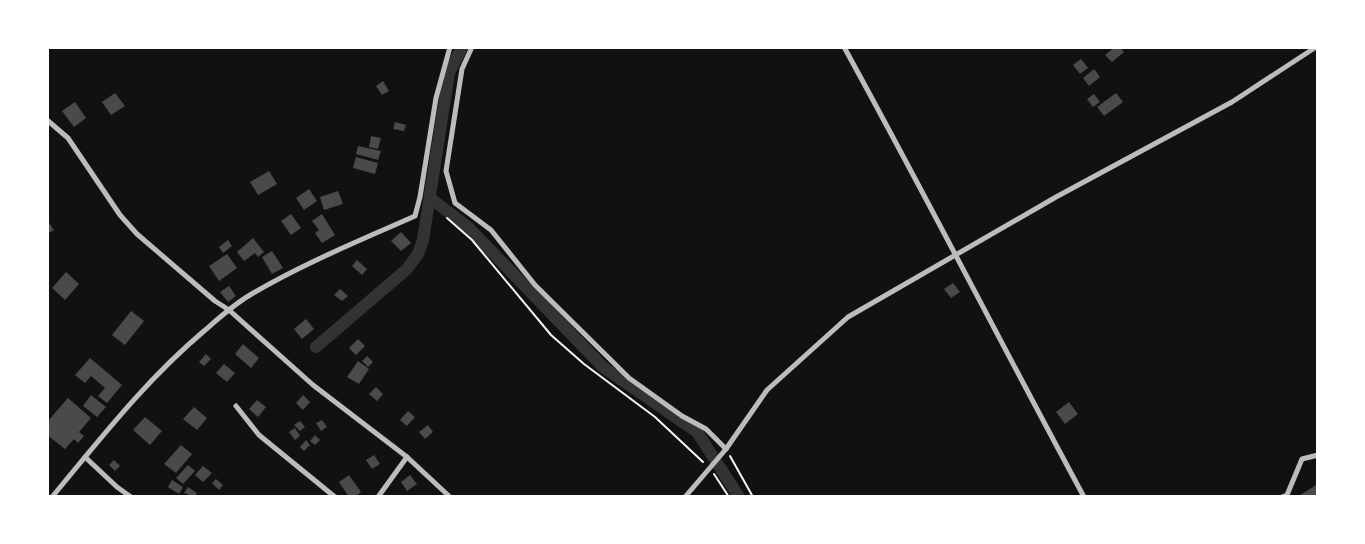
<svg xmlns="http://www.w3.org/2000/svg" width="1365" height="544" font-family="Helvetica,sans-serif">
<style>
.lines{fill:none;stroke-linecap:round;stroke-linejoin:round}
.canal{stroke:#333;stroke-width:12}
.building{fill:#4a4a4a}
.path{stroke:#f5f5f5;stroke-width:2}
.minor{stroke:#bcbcbc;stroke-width:5}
</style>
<rect width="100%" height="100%" fill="#111"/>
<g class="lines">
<g class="canal">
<polyline points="430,198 468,227 603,367 697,432 739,497"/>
<polyline points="316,347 407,269 418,254 423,240 449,73 462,47"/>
</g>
</g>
<g class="building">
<polygon points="1115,47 1120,47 1124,52 1112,62 1105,55"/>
<polygon points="1081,59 1088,68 1080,74 1073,65"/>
<polygon points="1094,69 1100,77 1089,86 1083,78"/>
<polygon points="383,81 389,91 382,95 376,86"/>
<polygon points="115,93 125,106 111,115 102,102"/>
<polygon points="1116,93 1123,102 1104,116 1097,107"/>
<polygon points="1094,94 1100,102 1093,107 1087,99"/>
<polygon points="75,102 86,118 74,127 62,111"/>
<polygon points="395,122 406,125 404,131 393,129"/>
<polygon points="371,136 381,138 378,149 369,147"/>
<polygon points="358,146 381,151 378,160 356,154"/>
<polygon points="356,157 378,163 375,174 353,168"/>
<polygon points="269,171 277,184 258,195 250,182"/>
<polygon points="309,189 317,201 304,210 296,198"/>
<polygon points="338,191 343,204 324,210 320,197"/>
<polygon points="291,214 301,228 291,235 281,221"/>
<polygon points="322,214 335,235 322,243 315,233 319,230 312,221"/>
<polygon points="47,220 54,230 47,234"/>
<polygon points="401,232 411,243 401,251 391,241"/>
<polygon points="253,238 264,252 258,257 255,253 244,261 237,252"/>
<polygon points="228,240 232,246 223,253 219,247"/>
<polygon points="272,251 283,268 272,274 262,257"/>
<polygon points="227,254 237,268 219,281 209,266"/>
<polygon points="357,260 367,269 362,275 352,266"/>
<polygon points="66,272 79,284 65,300 52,288"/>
<polygon points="953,283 960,292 951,298 944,289"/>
<polygon points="229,286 236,296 228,302 220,292"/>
<polygon points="340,289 348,296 342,301 334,295"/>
<polygon points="131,311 144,321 125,345 112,335"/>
<polygon points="306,319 314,329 302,339 294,329"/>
<polygon points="358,339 365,346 356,355 349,348"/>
<polygon points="243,344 259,358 251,368 235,354"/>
<polygon points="206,354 211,359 204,366 199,362"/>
<polygon points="367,356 373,362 368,367 362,361"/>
<polygon points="90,358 122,385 107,403 98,396 105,388 91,376 85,383 75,375"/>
<polygon points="358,361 369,369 359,384 347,377"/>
<polygon points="224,364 235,373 227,382 216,373"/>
<polygon points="376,387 383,394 377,401 369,394"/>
<polygon points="91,395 106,407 97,417 83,406"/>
<polygon points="303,395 310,402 303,410 296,403"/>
<polygon points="68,398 91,418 79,432 84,436 78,443 74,439 65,449 47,435 47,422"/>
<polygon points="257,400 266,407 258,417 249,409"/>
<polygon points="1069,402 1078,414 1065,424 1056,412"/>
<polygon points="194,407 207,418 197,430 183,419"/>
<polygon points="408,411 415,417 407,426 400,420"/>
<polygon points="145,417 162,431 150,445 133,430"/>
<polygon points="322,420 327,427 321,431 316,423"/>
<polygon points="300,421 305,427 300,431 294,425"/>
<polygon points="428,425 433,432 425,439 419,432"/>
<polygon points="295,428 300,436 295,440 289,432"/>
<polygon points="315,435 320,440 315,445 310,441"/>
<polygon points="306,440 310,445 304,451 300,447"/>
<polygon points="181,445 192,454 176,473 164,464"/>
<polygon points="374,455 380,464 372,469 366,460"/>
<polygon points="114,460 120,466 115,471 109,465"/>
<polygon points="188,465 195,471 183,484 176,478"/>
<polygon points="203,466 212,473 203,482 195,475"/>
<polygon points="349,475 361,492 355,497 349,497 339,482"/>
<polygon points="410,475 417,484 407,491 401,482"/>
<polygon points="216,479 223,485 219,490 212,483"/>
<polygon points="172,480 183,487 179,494 168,487"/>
<polygon points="1318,484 1318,497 1297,497"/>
<polygon points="188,487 197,493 195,497 184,493"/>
</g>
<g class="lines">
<g class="path">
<polyline points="447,218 472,240 551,335 584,364 655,417 703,462"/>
<polyline points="730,456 753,497"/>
<polyline points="714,474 729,497"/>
</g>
<g class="minor">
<polyline points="472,47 462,69 446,171 455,203 491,230 535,285 629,378 682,416 706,429 726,449"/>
<path d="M844,47c82,149 159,300 240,450"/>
<polyline points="47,120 68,138 120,215 137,234 215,301 229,310 313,385 407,457 450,497"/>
<polyline points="236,406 259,435 335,497"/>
<polyline points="85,457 117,487 131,497"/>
<path d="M52,497c49,-59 93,-116 152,-166 15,-13 29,-26 46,-36 52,-31 109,-54 165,-79l5,-19 16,-99 14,-51"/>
<polyline points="378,497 407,457"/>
<polyline points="685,497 726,449 767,390 848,317 1056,197 1232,102 1316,47"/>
<polyline points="1282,497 1287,495 1302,459 1318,455"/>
</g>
</g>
<rect width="1365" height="544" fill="none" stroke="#ffffff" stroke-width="98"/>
</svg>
